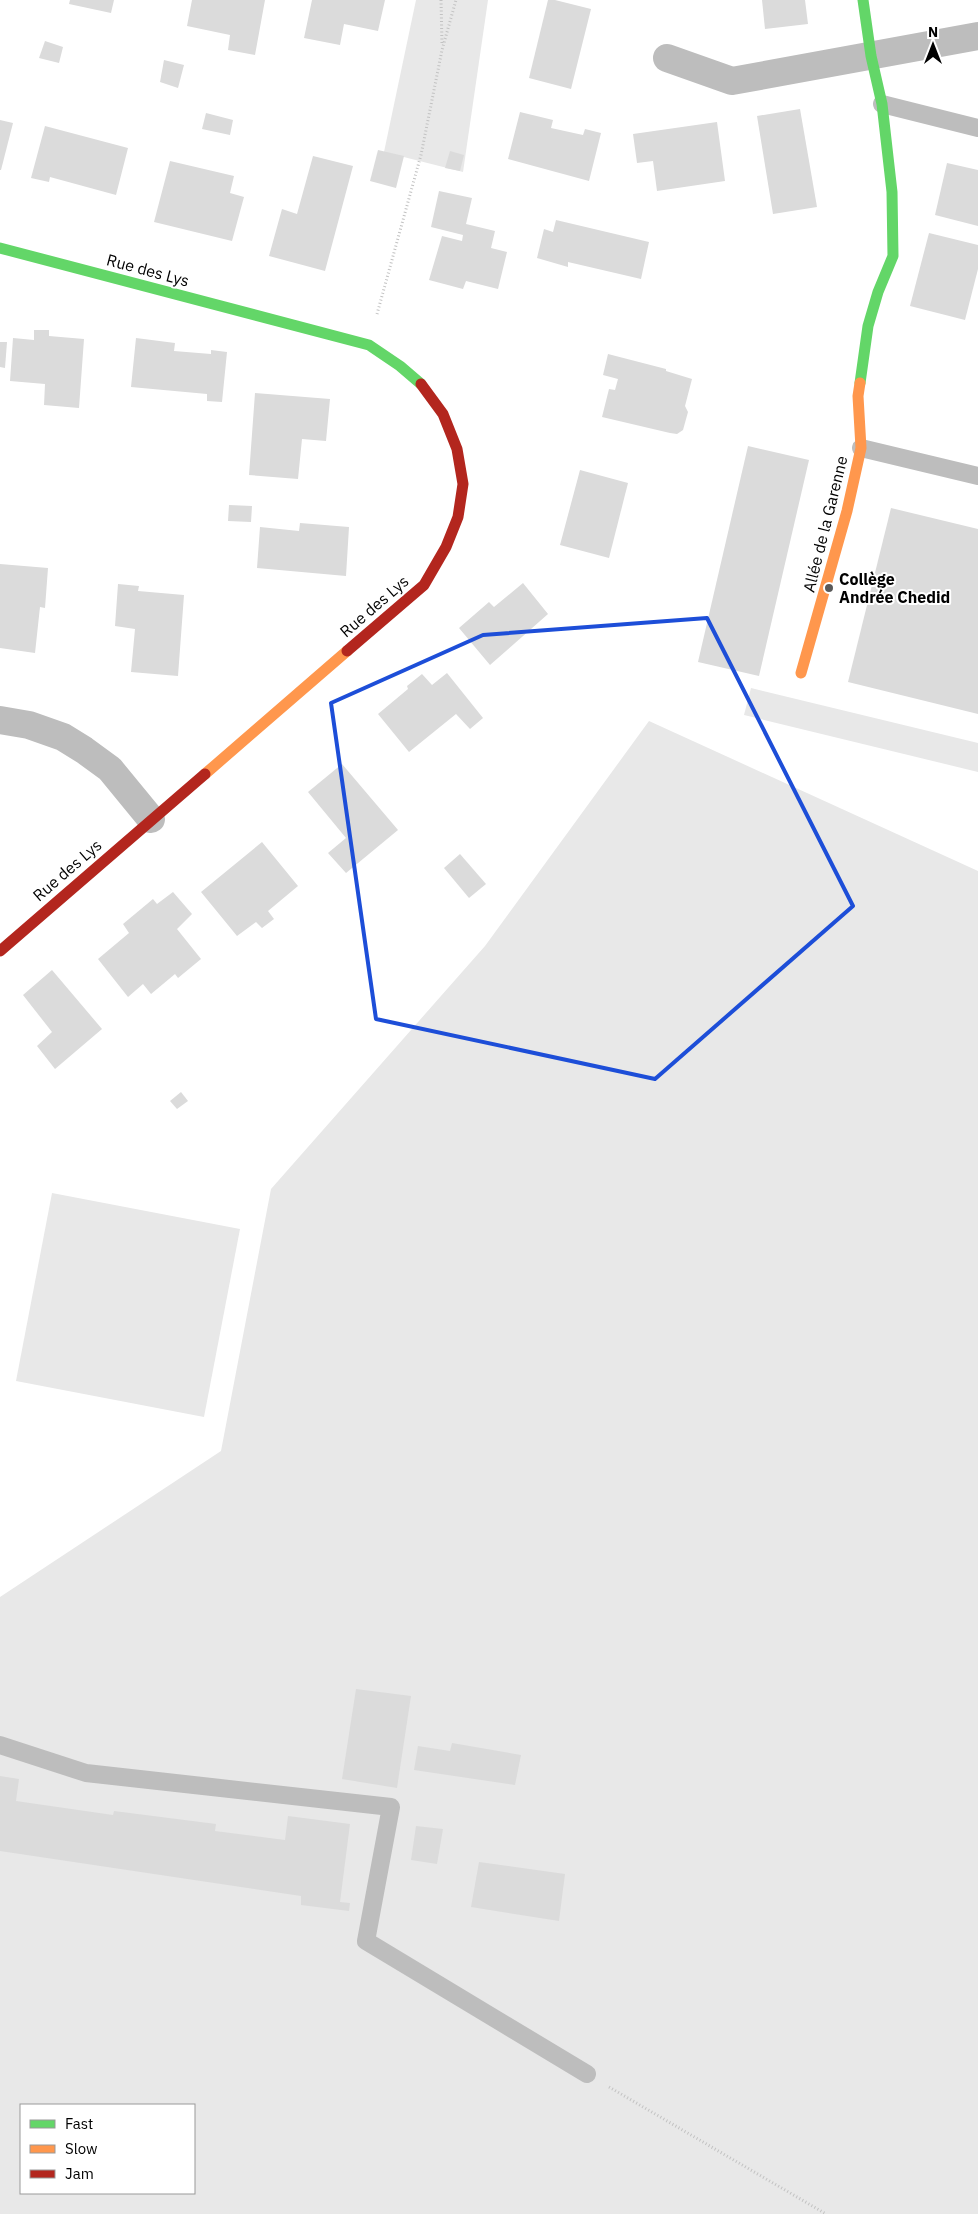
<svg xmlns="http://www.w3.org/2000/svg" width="978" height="2214" font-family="'IBM Plex Sans',sans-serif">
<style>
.green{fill:#e8e8e8;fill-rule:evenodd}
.building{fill:#dbdbdb}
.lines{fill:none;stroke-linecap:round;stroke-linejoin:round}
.path{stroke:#c2c2c2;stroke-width:3;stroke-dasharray:1 2.5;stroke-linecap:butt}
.lane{stroke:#bdbdbd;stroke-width:18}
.street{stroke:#bdbdbd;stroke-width:28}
.fast{stroke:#63d668;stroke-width:11}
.slow{stroke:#ff974d;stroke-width:11}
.jam{stroke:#b3261e;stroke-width:11}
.marked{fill:none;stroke:#1d4ed8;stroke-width:4;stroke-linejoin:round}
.poi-dot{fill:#595959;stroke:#fff;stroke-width:2}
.labels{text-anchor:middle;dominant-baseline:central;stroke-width:4;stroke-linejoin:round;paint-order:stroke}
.street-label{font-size:16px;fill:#000;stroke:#fff}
.poi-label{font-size:16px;font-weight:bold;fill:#000;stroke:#fff;text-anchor:start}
</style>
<rect width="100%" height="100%" fill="#fff"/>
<g class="green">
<polygon points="416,0 488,0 463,172 384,152"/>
<polygon points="751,688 978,743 978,772 744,715"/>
<path d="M649,721l329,150v1343h-978v-617l221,-146 50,-262 214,-243zM21,2105h173v88h-173z"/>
<polygon points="52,1193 240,1229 204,1417 16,1381"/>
</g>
<g class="building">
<polygon points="70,0 114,0 111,13 69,4"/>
<polygon points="192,0 265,0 255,55 228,50 230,35 187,26"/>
<polygon points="312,0 385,0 378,31 344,24 340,45 304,38"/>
<polygon points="548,0 555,0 591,9 571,89 529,78"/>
<polygon points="762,0 805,0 808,24 765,29"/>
<polygon points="45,41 63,47 59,63 39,58"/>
<polygon points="164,60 184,65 178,88 160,82"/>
<polygon points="800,109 817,207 773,214 757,116"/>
<polygon points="520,112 553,120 551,128 583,135 585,129 601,133 589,181 508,159"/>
<polygon points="206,113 233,120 230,135 202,129"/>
<polygon points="0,120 13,123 1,170 0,170"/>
<polygon points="717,122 725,181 657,191 653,161 637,163 633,134"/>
<polygon points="45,126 128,148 116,195 50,177 49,182 31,178"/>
<polygon points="378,150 404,156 396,188 370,181"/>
<polygon points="450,151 464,155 460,171 445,168"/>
<polygon points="313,156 353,166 325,271 269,256 282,209 297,214"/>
<polygon points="170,161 234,176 230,193 244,197 232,241 154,222"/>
<polygon points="947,163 978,170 978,226 935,215"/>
<polygon points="439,191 472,198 466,224 495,231 491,248 507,252 498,289 466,281 463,289 429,280 442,236 462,241 463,235 431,227"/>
<polygon points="556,220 649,242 641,279 568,262 568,267 537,258 544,229 553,232"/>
<polygon points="929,233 978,245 978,269 965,320 910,306"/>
<polygon points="34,330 49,330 49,336 84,339 79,408 44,405 45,384 10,381 13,338 34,340"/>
<polygon points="136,338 175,343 174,351 211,354 211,350 227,352 222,402 207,401 207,394 131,387"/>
<polygon points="0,342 7,342 5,368 0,367"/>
<polygon points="608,354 666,369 666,371 692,379 685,406 688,412 683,430 677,434 670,433 602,417 609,389 615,390 618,379 603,375"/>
<polygon points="255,393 330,399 326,441 302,439 298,479 249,475"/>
<polygon points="748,446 809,460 759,676 698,662"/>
<polygon points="580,470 628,483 609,558 560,545"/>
<polygon points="229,505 252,506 251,522 228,521"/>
<polygon points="891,508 978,529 978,714 848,682"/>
<polygon points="300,523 349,527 346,576 257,568 260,527 299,531"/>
<polygon points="0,564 48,568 45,608 40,607 35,653 0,648"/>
<polygon points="523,583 548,614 490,665 459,628 489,602 494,607"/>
<polygon points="118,584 139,586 138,591 184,595 178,676 131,672 135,629 115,626"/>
<polygon points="447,673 483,718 470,729 456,714 409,752 378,714 408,689 407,686 422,674 432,685"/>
<polygon points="342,764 398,830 346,873 328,853 346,838 308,792"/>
<polygon points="262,842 298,886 268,911 274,919 262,928 256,922 237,936 201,892"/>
<polygon points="460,854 486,884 469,898 444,868"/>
<polygon points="173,892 192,914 177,929 201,959 178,978 175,974 151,994 143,984 128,997 98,959 129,933 123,924 153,899 157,904"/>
<polygon points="52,970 102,1029 55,1069 37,1046 52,1032 23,995"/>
<polygon points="181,1092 188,1101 177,1109 170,1101"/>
<polygon points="356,1689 411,1696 397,1788 342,1779"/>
<polygon points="452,1743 521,1755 515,1785 414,1770 418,1746 450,1751"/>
<polygon points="0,1776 19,1779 16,1801 113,1815 114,1811 216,1824 215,1831 285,1840 288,1816 350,1824 340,1902 350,1903 349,1911 301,1905 301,1896 0,1851"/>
<polygon points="416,1826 443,1829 437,1864 411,1860"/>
<polygon points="479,1862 565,1874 559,1921 471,1907"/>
</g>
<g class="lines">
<g class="path">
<polyline points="441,0 442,44"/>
<polyline points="377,314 421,155 442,50 456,0"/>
<polyline points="609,2087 826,2214"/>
</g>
<g class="lane">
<polyline points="882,104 978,128"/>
<polyline points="861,448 978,476"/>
<polyline points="0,1745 86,1773 391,1807 366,1941 587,2074"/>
</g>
<g class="street">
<polyline points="667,58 732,81 978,36"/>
<polyline points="0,720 29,725 63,737 84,750 110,769 151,819"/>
</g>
<g class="fast">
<polyline points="0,248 369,345 400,366 421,384"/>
<polyline points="860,383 868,326 878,292 893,256 892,192 882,104 871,56 863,0"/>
</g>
<g class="slow">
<polyline points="801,673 847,511 861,448 858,396 860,383"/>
<polyline points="205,774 347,651"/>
</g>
<g class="jam">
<polyline points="347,651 424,585 446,547 458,517 463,484 457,449 443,414 421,384"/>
<polyline points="0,951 205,774"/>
</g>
</g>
<path class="marked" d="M707,618l146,288 -198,173 -279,-60 -45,-316 152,-68z"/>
<circle class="poi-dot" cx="829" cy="588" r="5"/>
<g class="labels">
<g class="street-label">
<text transform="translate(148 270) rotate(15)">Rue des Lys</text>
<text transform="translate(825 524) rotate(-76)">Allée de la Garenne</text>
<text transform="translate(374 606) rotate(-41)">Rue des Lys</text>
<text transform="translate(67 870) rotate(-41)">Rue des Lys</text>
</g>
<g class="poi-label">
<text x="839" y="579">Collège<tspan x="839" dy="18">Andrée Chedid</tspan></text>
</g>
</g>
<rect x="20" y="2104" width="175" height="90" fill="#ffffff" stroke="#999999"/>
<rect x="30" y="2120" width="25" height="8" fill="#63d668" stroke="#999999"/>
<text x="65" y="2129" font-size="15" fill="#000000">Fast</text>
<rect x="30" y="2145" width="25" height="8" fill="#ff974d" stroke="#999999"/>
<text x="65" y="2154" font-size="15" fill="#000000">Slow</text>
<rect x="30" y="2170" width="25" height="8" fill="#b3261e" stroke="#999999"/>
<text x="65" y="2179" font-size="15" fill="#000000">Jam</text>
<g transform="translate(933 45)" stroke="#ffffff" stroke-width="4" paint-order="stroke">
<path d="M0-4L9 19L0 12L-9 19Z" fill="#000000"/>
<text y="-8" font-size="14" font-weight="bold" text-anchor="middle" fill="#000000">N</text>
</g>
</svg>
